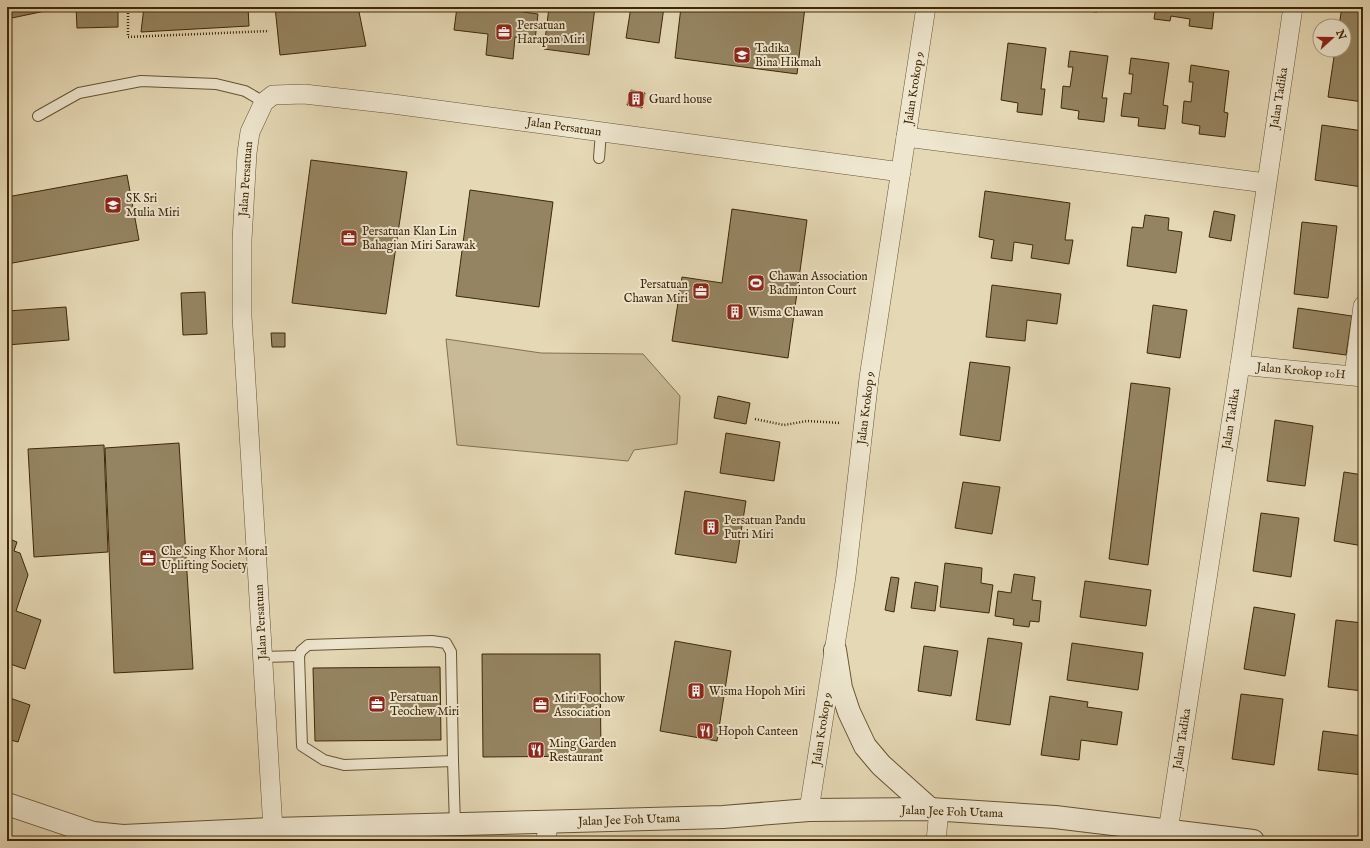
<svg xmlns="http://www.w3.org/2000/svg" width="1370" height="848" font-family="'IM FELL English',serif">
<style>
.green{fill:#c9ba97;stroke:#84714e}
.building{fill:#958461;stroke:#3f2806}
.lines{fill:none;stroke-linecap:round;stroke-linejoin:round}
.service-casing{stroke:#685432;stroke-width:12}
.minor-casing{stroke:#685432;stroke-width:20}
.tertiary-casing{stroke:#685432;stroke-width:24}
.path{stroke:#3f2806;stroke-width:2.5;stroke-dasharray:1 2;stroke-linecap:butt}
.service{stroke:#eee6cf;stroke-width:10}
.minor{stroke:#eee6cf;stroke-width:19}
.tertiary{stroke:#eee6cf;stroke-width:22}
.labels{text-anchor:middle;dominant-baseline:central;stroke-width:4;stroke-linejoin:round;paint-order:stroke}
.poi-label{font-size:12px;fill:#3f2806;stroke:#eee6cf;text-anchor:start}
.street-label{font-size:12px;fill:#3f2806;stroke:#eee6cf}
</style>
<rect width="100%" height="100%" fill="#e5d8b5"/>
<filter id="stains"><feTurbulence type="fractalNoise" baseFrequency=".005" numOctaves="4"/><feColorMatrix values="0 0 0 0 .2 0 0 0 0 .09 0 0 0 0 .02 0 0 0 .5 -.17"/></filter>
<radialGradient id="worn" r=".72"><stop offset=".6" stop-color="#630" stop-opacity="0"/><stop offset="1" stop-color="#630" stop-opacity=".3"/></radialGradient>
<polygon class="green" points="446,339 541,353 643,354 680,396 677,444 634,450 628,461 457,445"/>
<g class="building">
<polygon points="7,7 50,7 50,10 7,19"/>
<polygon points="76,7 118,7 118,27 77,28"/>
<polygon points="144,7 248,7 249,26 141,32"/>
<polygon points="275,7 358,7 366,46 280,55"/>
<polygon points="457,7 517,7 516,11 538,14 535,40 515,37 513,59 486,55 488,34 454,30"/>
<polygon points="549,7 595,7 589,55 544,49"/>
<polygon points="631,7 664,7 659,43 626,38"/>
<polygon points="681,7 805,7 797,74 675,58"/>
<polygon points="1026,7 1098,7 1097,12 1052,7 1052,11 1026,9"/>
<polygon points="1156,7 1222,7 1222,11 1214,10 1212,29 1189,26 1190,19 1171,16 1170,21 1154,19"/>
<polygon points="1342,7 1363,9 1363,102 1328,97 1335,50 1344,50 1344,26 1339,26"/>
<polygon points="1008,43 1046,48 1041,89 1045,89 1042,115 1017,112 1018,103 1001,100"/>
<polygon points="1070,51 1108,56 1102,98 1107,98 1104,122 1078,119 1079,111 1061,108 1063,86 1070,87 1073,67 1068,67"/>
<polygon points="1131,58 1169,63 1163,105 1168,106 1165,129 1138,126 1139,118 1121,116 1124,93 1131,94 1133,74 1129,74"/>
<polygon points="1191,65 1229,71 1224,112 1228,113 1225,137 1199,134 1200,126 1182,123 1184,101 1191,102 1193,82 1189,82"/>
<polygon points="631,90 645,93 642,108 627,105"/>
<polygon points="1322,125 1363,131 1362,187 1315,180"/>
<polygon points="311,160 407,172 386,314 292,303"/>
<polygon points="127,175 139,240 7,264 7,197"/>
<polygon points="470,190 553,202 539,307 456,296"/>
<polygon points="985,191 1070,203 1065,240 1073,240 1069,264 1031,258 1033,245 1014,242 1012,261 991,258 994,240 979,237"/>
<polygon points="732,209 807,220 788,358 672,341 682,277 722,283"/>
<polygon points="1214,211 1235,215 1231,241 1209,237"/>
<polygon points="1145,215 1169,218 1168,230 1182,232 1176,273 1127,266 1132,227 1143,228"/>
<polygon points="1302,222 1337,226 1328,298 1294,294"/>
<polygon points="992,285 1061,294 1057,324 1027,320 1025,341 986,337"/>
<polygon points="205,292 207,334 183,335 181,293"/>
<polygon points="1153,305 1187,310 1180,358 1147,353"/>
<polygon points="66,307 69,340 7,345 7,311"/>
<polygon points="1298,308 1352,316 1346,355 1293,348"/>
<polygon points="271,333 285,333 285,347 272,347"/>
<polygon points="970,362 1010,367 1000,441 960,435"/>
<polygon points="1131,383 1170,388 1148,565 1109,559"/>
<polygon points="718,396 750,403 746,424 714,418"/>
<polygon points="1275,420 1313,426 1305,486 1267,481"/>
<polygon points="726,433 780,442 774,481 720,473"/>
<polygon points="179,443 193,669 114,673 105,448"/>
<polygon points="104,445 108,552 34,557 28,449"/>
<polygon points="1344,472 1363,475 1363,546 1334,541"/>
<polygon points="963,482 1000,487 992,534 955,528"/>
<polygon points="685,491 746,501 736,563 675,554"/>
<polygon points="1261,513 1299,518 1291,577 1253,571"/>
<polygon points="7,538 17,542 14,551 20,553 28,575 16,611 41,620 25,669 7,663"/>
<polygon points="945,563 982,568 981,583 993,585 989,613 940,607"/>
<polygon points="1014,574 1035,577 1032,600 1041,601 1039,622 1030,621 1029,627 1013,625 1014,619 995,616 998,591 1011,593"/>
<polygon points="891,577 899,578 894,612 885,610"/>
<polygon points="1085,581 1151,590 1146,626 1080,617"/>
<polygon points="915,582 938,586 935,611 911,608"/>
<polygon points="1254,607 1295,614 1285,676 1244,669"/>
<polygon points="1336,620 1363,623 1363,691 1328,687"/>
<polygon points="988,638 1022,643 1010,725 976,720"/>
<polygon points="675,641 731,651 717,741 660,731"/>
<polygon points="1072,643 1143,653 1138,690 1067,680"/>
<polygon points="924,646 958,651 951,696 918,691"/>
<polygon points="482,654 600,654 601,756 483,757"/>
<polygon points="440,667 441,740 315,741 313,668"/>
<polygon points="1241,694 1283,699 1274,765 1232,759"/>
<polygon points="1050,696 1088,702 1087,707 1122,712 1117,745 1081,740 1079,760 1041,755"/>
<polygon points="7,697 30,705 18,742 7,739"/>
<polygon points="1323,731 1363,736 1363,775 1318,770"/>
</g>
<g class="lines">
<g class="service-casing">
<g id="service">
<polyline points="38,116 79,93 141,81 216,84 245,91 264,102"/>
<polyline points="599,158 601,132"/>
<polygon points="432,641 446,643 451,652 453,761 344,765 324,760 302,746 299,656 301,651 308,645"/>
<polyline points="263,657 299,656"/>
<polyline points="453,761 455,825"/>
</g>
</g>
<g class="minor-casing">
<g id="minor">
<polyline points="906,137 1266,183"/>
<polyline points="1240,365 1363,377"/>
<polyline points="1354,375 1363,306"/>
<polyline points="809,810 846,576 869,378 926,7"/>
<polyline points="273,829 242,317 242,240 247,153 250,132 264,102 273,95 304,94 393,104 901,172"/>
<polyline points="1168,831 1240,365 1293,7"/>
<polyline points="546,841 548,822"/>
<polyline points="936,841 939,810"/>
</g>
</g>
<g class="tertiary-casing">
<g id="tertiary">
<polyline points="835,650 841,688 849,712 865,746 881,765 930,809"/>
<polyline points="7,804 93,833 123,836 273,829 723,817 809,810 930,809 1055,817 1253,841"/>
</g>
</g>
<g class="path">
<polyline points="128,7 128,37 269,31"/>
<polyline points="755,419 784,425 807,421 841,423"/>
</g>
<use href="#service" class="service"/>
<use href="#minor" class="minor"/>
<use href="#tertiary" class="tertiary"/>
</g>
<defs>
<g id="office-square" transform="scale(0.9)"><rect x="-9" y="-9" width="18" height="18" rx="4" fill="#8f2418" stroke="#eee6cf"/><path d="M-6-3h4V-5.5h4V-3h4V5H-6ZM-1-4.5V-3h2v-1.5ZM-6 0V1H6V0Z" fill="#fff"/></g>
<g id="school-square" transform="scale(0.9)"><rect x="-9" y="-9" width="18" height="18" rx="4" fill="#8f2418" stroke="#eee6cf"/><path d="M0-5L7-2L0 1L-7-2ZM-4 1L0 2.5L4 1V4Q0 6-4 4Z" fill="#fff"/></g>
<g id="building-square" transform="scale(0.9)"><rect x="-9" y="-9" width="18" height="18" rx="4" fill="#8f2418" stroke="#eee6cf"/><path d="M-4-6H4V6H1V3H-1V6H-4ZM-2.5-4.3h1.7v1.8h-1.7ZM.8-4.3h1.7v1.8H.8ZM-2.5-1h1.7V.8h-1.7ZM.8-1h1.7V.8H.8Z" fill="#fff"/></g>
<g id="stadium-square" transform="scale(0.9)"><rect x="-9" y="-9" width="18" height="18" rx="4" fill="#8f2418" stroke="#eee6cf"/><path d="M0-5a6.5 5 0 1 0 0 10a6.5 5 0 1 0 0-10ZM-3.5-1.8h7v3.6h-7Z" fill="#fff"/></g>
<g id="restaurant-square" transform="scale(0.9)"><rect x="-9" y="-9" width="18" height="18" rx="4" fill="#8f2418" stroke="#eee6cf"/><path d="M-5-6h1v4h1v-4h1v4h1v-4h1v5L-1.5 .5V6h-2V.5L-5-1ZM5-6V6H3V1.5H1.5Q1.5-4 5-6Z" fill="#fff"/></g>
</defs>
<g fill-rule="evenodd">
<use href="#office-square" x="504" y="32"/>
<use href="#school-square" x="742" y="55"/>
<use href="#building-square" x="636" y="99"/>
<use href="#school-square" x="113" y="205"/>
<use href="#office-square" x="349" y="238"/>
<use href="#stadium-square" x="756" y="283"/>
<use href="#office-square" x="701" y="291"/>
<use href="#building-square" x="735" y="312"/>
<use href="#building-square" x="711" y="527"/>
<use href="#office-square" x="148" y="558"/>
<use href="#building-square" x="696" y="691"/>
<use href="#office-square" x="377" y="704"/>
<use href="#office-square" x="541" y="705"/>
<use href="#restaurant-square" x="705" y="731"/>
<use href="#restaurant-square" x="536" y="750"/>
</g>
<g class="labels">
<g class="poi-label">
<text x="517" y="25">Persatuan<tspan x="517" dy="14">Harapan Miri</tspan></text>
<text x="755" y="48">Tadika<tspan x="755" dy="14">Bina Hikmah</tspan></text>
<text x="649" y="99">Guard house</text>
<text x="126" y="198">SK Sri<tspan x="126" dy="14">Mulia Miri</tspan></text>
<text x="362" y="231">Persatuan Klan Lin<tspan x="362" dy="14">Bahagian Miri Sarawak</tspan></text>
<text x="769" y="276">Chawan Association<tspan x="769" dy="14">Badminton Court</tspan></text>
<text x="688" y="284" text-anchor="end">Persatuan<tspan x="688" dy="14">Chawan Miri</tspan></text>
<text x="748" y="312">Wisma Chawan</text>
<text x="724" y="520">Persatuan Pandu<tspan x="724" dy="14">Putri Miri</tspan></text>
<text x="161" y="551">Che Sing Khor Moral<tspan x="161" dy="14">Uplifting Society</tspan></text>
<text x="709" y="691">Wisma Hopoh Miri</text>
<text x="390" y="697">Persatuan<tspan x="390" dy="14">Teochew Miri</tspan></text>
<text x="554" y="698">Miri Foochow<tspan x="554" dy="14">Association</tspan></text>
<text x="718" y="731">Hopoh Canteen</text>
<text x="549" y="743">Ming Garden<tspan x="549" dy="14">Restaurant</tspan></text>
</g>
<g class="street-label">
<text transform="translate(914 88) rotate(-81)">Jalan Krokop 9</text>
<text transform="translate(1279 98) rotate(-81)">Jalan Tadika</text>
<text transform="translate(564 127) rotate(8)">Jalan Persatuan</text>
<text transform="translate(246 179) rotate(-86)">Jalan Persatuan</text>
<text transform="translate(1301 371) rotate(5)">Jalan Krokop 10H</text>
<text transform="translate(866 408) rotate(-83)">Jalan Krokop 9</text>
<text transform="translate(1231 419) rotate(-81)">Jalan Tadika</text>
<text transform="translate(261 622) rotate(-93)">Jalan Persatuan</text>
<text transform="translate(822 729) rotate(-81)">Jalan Krokop 9</text>
<text transform="translate(1182 739) rotate(-81)">Jalan Tadika</text>
<text transform="translate(952 812) rotate(2)">Jalan Jee Foh Utama</text>
<text transform="translate(629 820) rotate(-2)">Jalan Jee Foh Utama</text>
</g>
</g>
<rect width="1370" height="848" fill="none" stroke="#e5d8b5" stroke-width="24"/>
<rect x="8" y="8" width="1354" height="832" fill="none" stroke="#3f2806" stroke-width="2"/>
<rect x="12" y="12" width="1346" height="824" fill="none" stroke="#3f2806"/>
<g transform="translate(1332 38) rotate(69)"><circle r="19" fill="#eee6cf" stroke="#a89a7f"/>
<path d="M0-3L7 15L0 10L-7 15Z" fill="#8f2418"/>
<text y="-6" font-size="11" font-weight="bold" text-anchor="middle" fill="#3f2806">N</text>
</g>
<rect width="100%" height="100%" filter="url(#stains)"/>
<rect width="100%" height="100%" fill="url(#worn)"/>
</svg>
